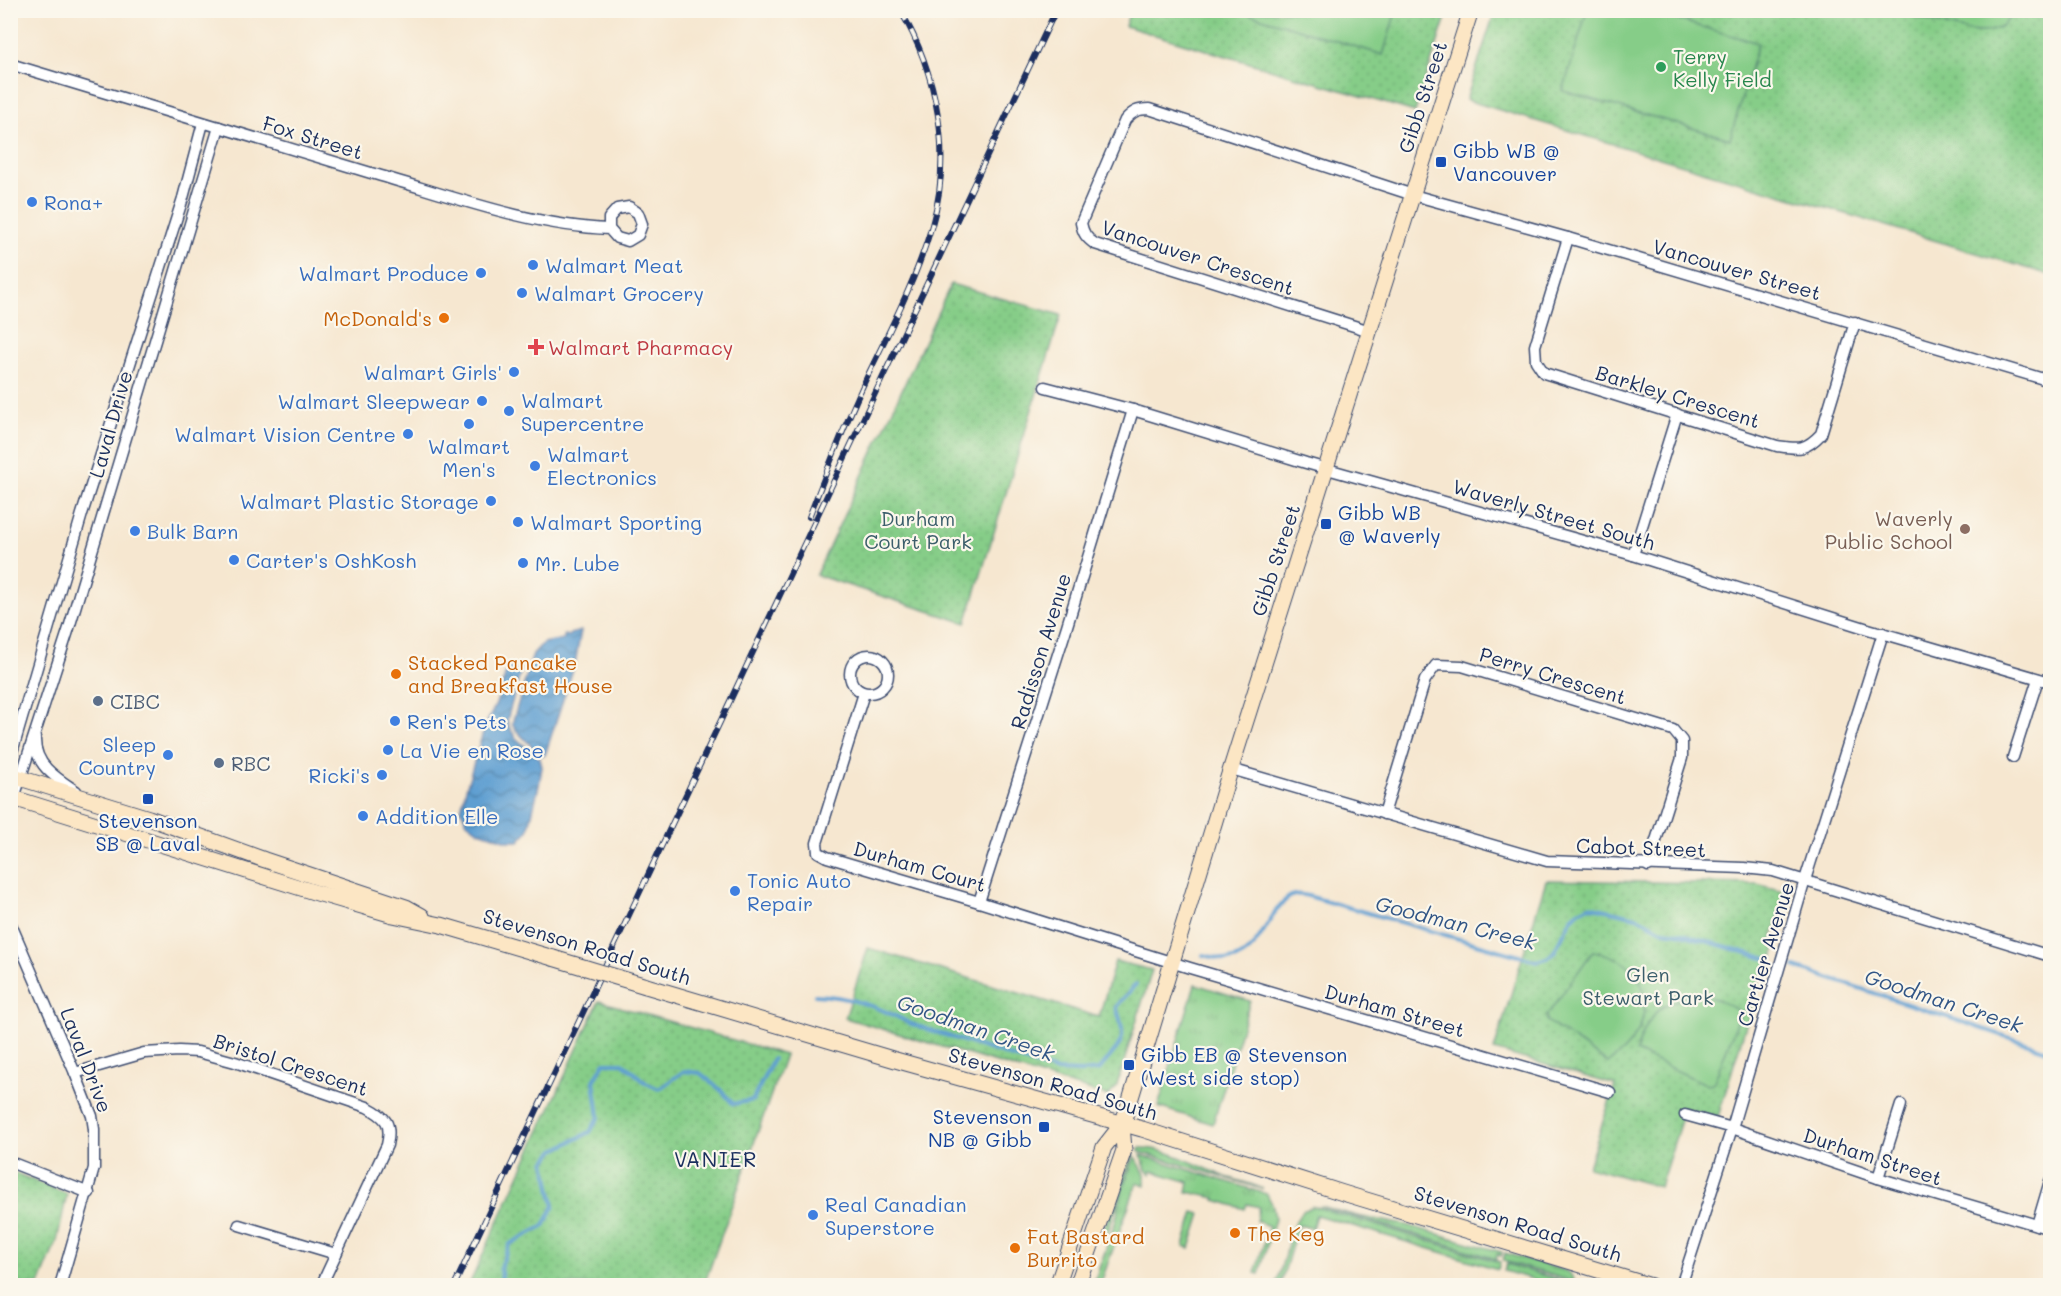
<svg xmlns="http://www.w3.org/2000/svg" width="2061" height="1296" font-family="Mali,sans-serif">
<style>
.grass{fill:url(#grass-tufts);stroke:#507e73;stroke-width:1.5}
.park{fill:url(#park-dots);stroke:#507e73;stroke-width:1.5}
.garden{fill:#86cd88;stroke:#507e73;stroke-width:1.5}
.water{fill:url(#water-waves);stroke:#3c6798;stroke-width:1.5}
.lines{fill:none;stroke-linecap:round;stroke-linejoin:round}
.stream{stroke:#5e9fd1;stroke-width:4}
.street-casing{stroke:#3c4b6f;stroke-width:13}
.secondary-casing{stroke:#3c4b6f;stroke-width:17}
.street{stroke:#fff;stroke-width:10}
.secondary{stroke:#fce6c4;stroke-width:15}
.rail-casing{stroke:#1b2f5e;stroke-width:6}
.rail{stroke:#fbf7ec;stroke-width:4;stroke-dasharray:11;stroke-linecap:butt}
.secondary-bridge-casing{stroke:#3c4b6f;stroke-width:17;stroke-linecap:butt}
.secondary-bridge{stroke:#fce6c4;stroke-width:15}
.leisure-dot{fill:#2e9e5b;stroke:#fbf7ec;stroke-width:2}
.transit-dot{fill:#1a4fb4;stroke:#fbf7ec;stroke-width:2}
.shop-dot{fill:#3f7fe0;stroke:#fbf7ec;stroke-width:2}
.food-dot{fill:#e8710a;stroke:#fbf7ec;stroke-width:2}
.health-dot{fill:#e0444e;stroke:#fbf7ec;stroke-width:2}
.education-dot{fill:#8d6e63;stroke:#fbf7ec;stroke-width:2}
.service-dot{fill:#5c6f8a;stroke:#fbf7ec;stroke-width:2}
.labels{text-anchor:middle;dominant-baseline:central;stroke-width:4.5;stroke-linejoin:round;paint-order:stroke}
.leisure-label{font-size:20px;fill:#27864d;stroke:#fbf7ec;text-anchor:start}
.street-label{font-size:20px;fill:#1b2f5e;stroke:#fbf7ec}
.transit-label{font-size:20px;fill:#164399;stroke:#fbf7ec;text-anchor:start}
.shop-label{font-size:20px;fill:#366cbe;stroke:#fbf7ec;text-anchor:start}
.food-label{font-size:20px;fill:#c56008;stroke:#fbf7ec;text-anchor:start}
.health-label{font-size:20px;fill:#be3a42;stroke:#fbf7ec;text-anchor:start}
.park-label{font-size:20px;fill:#3b5e6b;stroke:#fbf7ec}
.education-label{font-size:20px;fill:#785e54;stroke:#fbf7ec;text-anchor:end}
.service-label{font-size:20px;fill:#4e5e75;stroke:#fbf7ec;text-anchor:start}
.water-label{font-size:21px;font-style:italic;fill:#325686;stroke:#fbf7ec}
.neighbourhood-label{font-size:21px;letter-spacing:1.5px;fill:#1b2f5e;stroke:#fbf7ec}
</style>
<defs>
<pattern id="grass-tufts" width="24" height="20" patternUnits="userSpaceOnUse" patternTransform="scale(1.5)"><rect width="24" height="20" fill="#86cd88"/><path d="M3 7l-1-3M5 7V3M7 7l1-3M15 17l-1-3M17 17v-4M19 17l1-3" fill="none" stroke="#73b078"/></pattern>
<pattern id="park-dots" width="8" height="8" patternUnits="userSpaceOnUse" patternTransform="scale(1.5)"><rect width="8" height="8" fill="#86cd88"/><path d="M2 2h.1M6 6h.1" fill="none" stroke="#73b078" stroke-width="1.8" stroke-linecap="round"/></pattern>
<pattern id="water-waves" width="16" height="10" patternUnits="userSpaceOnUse" patternTransform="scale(1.5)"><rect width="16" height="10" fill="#5e9fd1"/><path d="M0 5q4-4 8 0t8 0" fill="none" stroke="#4d82ad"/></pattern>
</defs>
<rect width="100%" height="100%" fill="#fbf7ec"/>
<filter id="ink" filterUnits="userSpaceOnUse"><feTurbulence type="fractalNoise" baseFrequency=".0167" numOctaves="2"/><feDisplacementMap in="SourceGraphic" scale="12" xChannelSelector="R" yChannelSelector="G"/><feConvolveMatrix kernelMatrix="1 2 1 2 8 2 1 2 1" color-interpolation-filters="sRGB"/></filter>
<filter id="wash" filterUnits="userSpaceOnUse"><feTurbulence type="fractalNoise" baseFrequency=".008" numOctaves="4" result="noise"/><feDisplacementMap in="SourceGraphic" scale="24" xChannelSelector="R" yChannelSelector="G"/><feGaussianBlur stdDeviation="1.35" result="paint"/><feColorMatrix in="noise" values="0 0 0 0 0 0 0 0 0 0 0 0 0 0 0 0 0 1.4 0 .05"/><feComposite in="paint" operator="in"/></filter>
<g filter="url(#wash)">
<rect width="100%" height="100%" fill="#f6e7d0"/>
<g class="grass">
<polygon points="1195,984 1250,1001 1213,1124 1158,1107"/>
<path d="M1140,1148c23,-2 63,20 86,29 12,4 25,6 37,12l-123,-37 -2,-2z"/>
<polygon points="1132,1153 1133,1154 1105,1241 1100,1239"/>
<polygon points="1141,1155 1267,1194 1273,1206 1275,1219 1259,1274 1255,1273 1269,1226 1256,1221 1259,1207 1247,1204 1245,1209 1215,1200 1216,1198 1187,1192 1189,1182 1152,1171 1151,1174 1146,1170"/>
<polygon points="1135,1156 1145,1174 1145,1186 1137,1183 1100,1285 1093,1285 1115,1223 1123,1189"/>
<polygon points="1313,1206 1500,1262 1498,1269 1316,1215 1312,1228 1298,1225 1281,1283 1289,1285 1276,1285 1294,1223 1304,1210"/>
<polygon points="1320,1206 1357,1216 1406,1225 1502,1252 1501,1256 1497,1255 1496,1259"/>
<polygon points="1194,1212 1201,1214 1190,1248 1184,1246"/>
<polygon points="1505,1253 1566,1271 1571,1275 1575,1282 1503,1261"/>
<polygon points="1507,1264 1576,1285 1553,1285 1504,1271"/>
</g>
<g class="park">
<polygon points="1130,11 1448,11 1415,112 1125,26"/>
<polygon points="1495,11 2050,11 2050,275 1466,100"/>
<polygon points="951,284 1061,315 966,623 816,575"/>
<polygon points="1546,880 1757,884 1787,892 1772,939 1776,948 1769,970 1760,979 1718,1117 1685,1108 1660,1187 1588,1167 1615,1085 1494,1050"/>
<polygon points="868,948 1099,1017 1115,961 1152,970 1116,1088 1108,1096 845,1018"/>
<polygon points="599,1001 785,1055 704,1285 469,1285"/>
<polygon points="10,1171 67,1194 57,1241 39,1285 11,1285"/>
</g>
<g class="garden">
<polygon points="1239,11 1396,11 1383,55"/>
<polygon points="1587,11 1647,11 1758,43 1730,139 1563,91"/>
<path d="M1895,11h118c-14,33 -51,19 -77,12 -13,-4 -27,-8 -41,-12z"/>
<path d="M1593,951c13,3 24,6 34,14 27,21 20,61 -1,83 -5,6 -12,10 -18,15l-61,-42v-6z"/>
<path d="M1702,995l17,5 22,12 -27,70 -6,3 -72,-33c12,-40 25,-52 66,-57z"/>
</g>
<g class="water">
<polygon points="581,631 575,663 545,755 540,755 515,729 512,724 533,654 543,643 564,639 564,635 569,636 570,634"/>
<polygon points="508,666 511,666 511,670 516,670 520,666 522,667 507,720 509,727 516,738 540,759 542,767 539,785 528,831 519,841 508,841 479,831 467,822 461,810 465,792 485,726 496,704"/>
</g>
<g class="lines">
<g class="stream">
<path d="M1203,955c7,1 15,4 23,5 35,1 42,-56 68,-65 4,-1 10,0 14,1l229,65 10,-3 7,-6 18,-34 7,-7 10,-5 48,11 27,14 15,2 92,27"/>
<polyline points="1795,967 2050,1051"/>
<path d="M815,995c34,1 67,13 96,29l144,47 27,1 17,-2c22,-28 30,-27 17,-63l20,-23"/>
<polyline points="503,1286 500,1268 510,1244 544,1226 554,1206 545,1162 555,1150 590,1132 599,1117 594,1081 604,1063 623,1063 646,1083 659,1089 684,1071 700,1073 723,1092 733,1104 753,1100 773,1059"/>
</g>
</g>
</g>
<g filter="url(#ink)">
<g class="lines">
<g class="street-casing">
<g id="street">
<path d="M10,64c121,37 241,73 361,109 77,22 159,53 238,56l8,9 11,3 10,-6 4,-11 -4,-11 -9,-6 -12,2 -8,9v11"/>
<path d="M1568,238l-33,108 1,15 8,12 233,73c21,3 28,5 44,-12l34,-112"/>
<path d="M1370,331l-275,-87c-9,-6 -12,-11 -14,-21l44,-103c8,-9 13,-11 24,-11l264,86 155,43 482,143"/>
<polyline points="1045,387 1133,410 1306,463 1633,555 1868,629 2050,682"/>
<polyline points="1633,555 1677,414"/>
<circle cx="869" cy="674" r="19"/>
<polyline points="864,693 817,843 818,852 827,857 979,902 1190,968 1610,1092"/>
<path d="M35,738c-1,27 21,40 41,53"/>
<polyline points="2013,757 2038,679"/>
<polyline points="10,759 82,514 183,198 203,123"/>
<polyline points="1231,769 1547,861 1744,868 1773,871 2050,956"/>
<polyline points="10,801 14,798 69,628 219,127"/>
<polyline points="1384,814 1425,680 1436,665 1462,666 1673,730 1682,741 1682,758 1648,866"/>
<polyline points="979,902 1067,626 1133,410"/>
<polyline points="10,922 75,1073 92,1116 94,1129 94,1168 60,1286"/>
<path d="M75,1073l69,-20 35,-2 19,1 37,10 132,45c19,10 25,16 20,38l-66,141"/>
<polyline points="1685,1115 1732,1128 1878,1178 2050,1229"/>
<polyline points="10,1162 89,1193"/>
<polyline points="1878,1178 1901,1105"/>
<polyline points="239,1225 336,1254"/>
<polyline points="2037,1225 2050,1181"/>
<polyline points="1681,1286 1732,1128 1805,880 1883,633"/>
</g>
</g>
<g class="secondary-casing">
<g id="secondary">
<polyline points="10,775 149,818 265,860 406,907 422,916"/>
<polyline points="10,797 317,893 393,915 441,925 553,958"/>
<polyline points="646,986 899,1061 1142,1129 1343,1193 1651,1286"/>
<polyline points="1057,1286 1104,1147 1122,1124 1129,1104 1226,784 1471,10"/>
<polyline points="1077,1286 1124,1150 1122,1124"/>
</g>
</g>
<use href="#street" class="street"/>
<use href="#secondary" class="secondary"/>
<g class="rail-casing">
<g id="rail">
<path d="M809,517c18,-47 36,-93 57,-138 24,-50 51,-101 66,-154 21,-71 5,-153 -32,-215"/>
<polyline points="454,1286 1056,10"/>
</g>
</g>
<use href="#rail" class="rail"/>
<g class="secondary-bridge-casing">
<polyline id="secondary-bridge" points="553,958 646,986"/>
</g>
<use href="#secondary-bridge" class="secondary-bridge"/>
</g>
</g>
<circle class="leisure-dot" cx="1661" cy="67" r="6"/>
<g class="transit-dot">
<rect x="1435" y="156" width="12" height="12" rx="3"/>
<rect x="1320" y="518" width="12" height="12" rx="3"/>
<rect x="142" y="793" width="12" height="12" rx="3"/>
<rect x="1123" y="1059" width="12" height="12" rx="3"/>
<rect x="1038" y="1121" width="12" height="12" rx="3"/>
</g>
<g class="shop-dot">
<circle cx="32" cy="202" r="6"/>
<circle cx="533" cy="265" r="6"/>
<circle cx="481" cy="273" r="6"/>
<circle cx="522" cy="293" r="6"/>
<circle cx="514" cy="372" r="6"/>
<circle cx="482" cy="401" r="6"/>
<circle cx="509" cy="411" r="6"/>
<circle cx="469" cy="424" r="6"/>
<circle cx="408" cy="434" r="6"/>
<circle cx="535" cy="466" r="6"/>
<circle cx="491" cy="501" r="6"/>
<circle cx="518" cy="522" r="6"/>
<circle cx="135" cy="531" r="6"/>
<circle cx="234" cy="560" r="6"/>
<circle cx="523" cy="563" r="6"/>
<circle cx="395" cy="721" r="6"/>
<circle cx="388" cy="750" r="6"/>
<circle cx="168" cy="755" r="6"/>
<circle cx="382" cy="775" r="6"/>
<circle cx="363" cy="816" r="6"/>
<circle cx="735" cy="891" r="6"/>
<circle cx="813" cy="1215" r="6"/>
</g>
<g class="food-dot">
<circle cx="444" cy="318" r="6"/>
<circle cx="396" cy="674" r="6"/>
<circle cx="1235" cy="1233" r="6"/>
<circle cx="1015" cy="1248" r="6"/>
</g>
<path class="health-dot" d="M533 338h6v6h6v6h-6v6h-6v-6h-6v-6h6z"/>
<circle class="education-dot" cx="1965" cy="529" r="6"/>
<g class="service-dot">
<circle cx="98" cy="701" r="6"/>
<circle cx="219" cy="763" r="6"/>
</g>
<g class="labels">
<g class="leisure-label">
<text x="1673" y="56">Terry<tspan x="1673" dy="23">Kelly Field</tspan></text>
</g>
<g class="street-label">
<text transform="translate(1422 97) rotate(-72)">Gibb Street</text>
<text transform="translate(313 137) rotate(17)">Fox Street</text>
<text transform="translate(1198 257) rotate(18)">Vancouver Crescent</text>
<text transform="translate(1737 269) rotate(16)">Vancouver Street</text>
<text transform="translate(1678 396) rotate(17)">Barkley Crescent</text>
<text transform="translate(110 424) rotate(-74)">Laval Drive</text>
<text transform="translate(1554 514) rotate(16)">Waverly Street South</text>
<text transform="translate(1275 560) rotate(-72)">Gibb Street</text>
<text transform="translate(1040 651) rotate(-73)">Radisson Avenue</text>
<text transform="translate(1553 675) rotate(17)">Perry Crescent</text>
<text transform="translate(1641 847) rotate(2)">Cabot Street</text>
<text transform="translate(920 866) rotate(16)">Durham Court</text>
<text transform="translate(587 946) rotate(17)">Stevenson Road South</text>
<text transform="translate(1765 954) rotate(-73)">Cartier Avenue</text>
<text transform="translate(1395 1010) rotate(16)">Durham Street</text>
<text transform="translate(87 1060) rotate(69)">Laval Drive</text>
<text transform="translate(291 1064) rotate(18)">Bristol Crescent</text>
<text transform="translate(1053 1083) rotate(16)">Stevenson Road South</text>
<text transform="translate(1873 1156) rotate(18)">Durham Street</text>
<text transform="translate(1518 1223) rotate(17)">Stevenson Road South</text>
</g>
<g class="transit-label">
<text x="1453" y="150">Gibb WB @<tspan x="1453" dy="23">Vancouver</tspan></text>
<text x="1338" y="512">Gibb WB<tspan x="1338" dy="23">@ Waverly</tspan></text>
<text x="148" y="820" text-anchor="middle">Stevenson<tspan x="148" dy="23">SB @ Laval</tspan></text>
<text x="1141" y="1054">Gibb EB @ Stevenson<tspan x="1141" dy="23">(West side stop)</tspan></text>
<text x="1032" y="1116" text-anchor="end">Stevenson<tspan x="1032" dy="23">NB @ Gibb</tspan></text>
</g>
<g class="shop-label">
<text x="44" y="202">Rona+</text>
<text x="545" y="265">Walmart Meat</text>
<text x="469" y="273" text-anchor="end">Walmart Produce</text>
<text x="534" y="293">Walmart Grocery</text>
<text x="502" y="372" text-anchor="end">Walmart Girls'</text>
<text x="521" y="400">Walmart<tspan x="521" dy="23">Supercentre</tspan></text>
<text x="470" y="401" text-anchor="end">Walmart Sleepwear</text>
<text x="396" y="434" text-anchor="end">Walmart Vision Centre</text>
<text x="469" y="446" text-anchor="middle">Walmart<tspan x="469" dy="23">Men's</tspan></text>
<text x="547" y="454">Walmart<tspan x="547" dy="23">Electronics</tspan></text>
<text x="479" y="501" text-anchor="end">Walmart Plastic Storage</text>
<text x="530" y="522">Walmart Sporting</text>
<text x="147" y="531">Bulk Barn</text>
<text x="246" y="560">Carter's OshKosh</text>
<text x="535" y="563">Mr. Lube</text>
<text x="407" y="721">Ren's Pets</text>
<text x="156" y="744" text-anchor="end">Sleep<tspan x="156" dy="23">Country</tspan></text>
<text x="400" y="750">La Vie en Rose</text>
<text x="370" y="775" text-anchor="end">Ricki's</text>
<text x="375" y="816">Addition Elle</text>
<text x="747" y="880">Tonic Auto<tspan x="747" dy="23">Repair</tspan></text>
<text x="825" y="1204">Real Canadian<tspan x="825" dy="23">Superstore</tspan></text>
</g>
<g class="food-label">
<text x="432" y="318" text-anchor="end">McDonald's</text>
<text x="408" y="662">Stacked Pancake<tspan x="408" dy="23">and Breakfast House</tspan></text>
<text x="1247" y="1233">The Keg</text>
<text x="1027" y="1236">Fat Bastard<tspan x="1027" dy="23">Burrito</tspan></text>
</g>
<g class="health-label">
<text x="548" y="347">Walmart Pharmacy</text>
</g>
<g class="park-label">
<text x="918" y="518">Durham<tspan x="918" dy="23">Court Park</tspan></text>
<text x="1648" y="974">Glen<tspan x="1648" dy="23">Stewart Park</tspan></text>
</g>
<g class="education-label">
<text x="1953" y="518">Waverly<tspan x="1953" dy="23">Public School</tspan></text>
</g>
<g class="service-label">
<text x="110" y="701">CIBC</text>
<text x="231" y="763">RBC</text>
</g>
<g class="water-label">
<text transform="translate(1456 922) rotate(14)">Goodman Creek</text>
<text transform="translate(1944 1000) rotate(18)">Goodman Creek</text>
<text transform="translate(976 1027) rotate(19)">Goodman Creek</text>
</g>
<g class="neighbourhood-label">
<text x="716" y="1158">VANIER</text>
</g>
</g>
<rect width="2061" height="1296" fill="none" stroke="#fbf7ec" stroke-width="36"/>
</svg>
